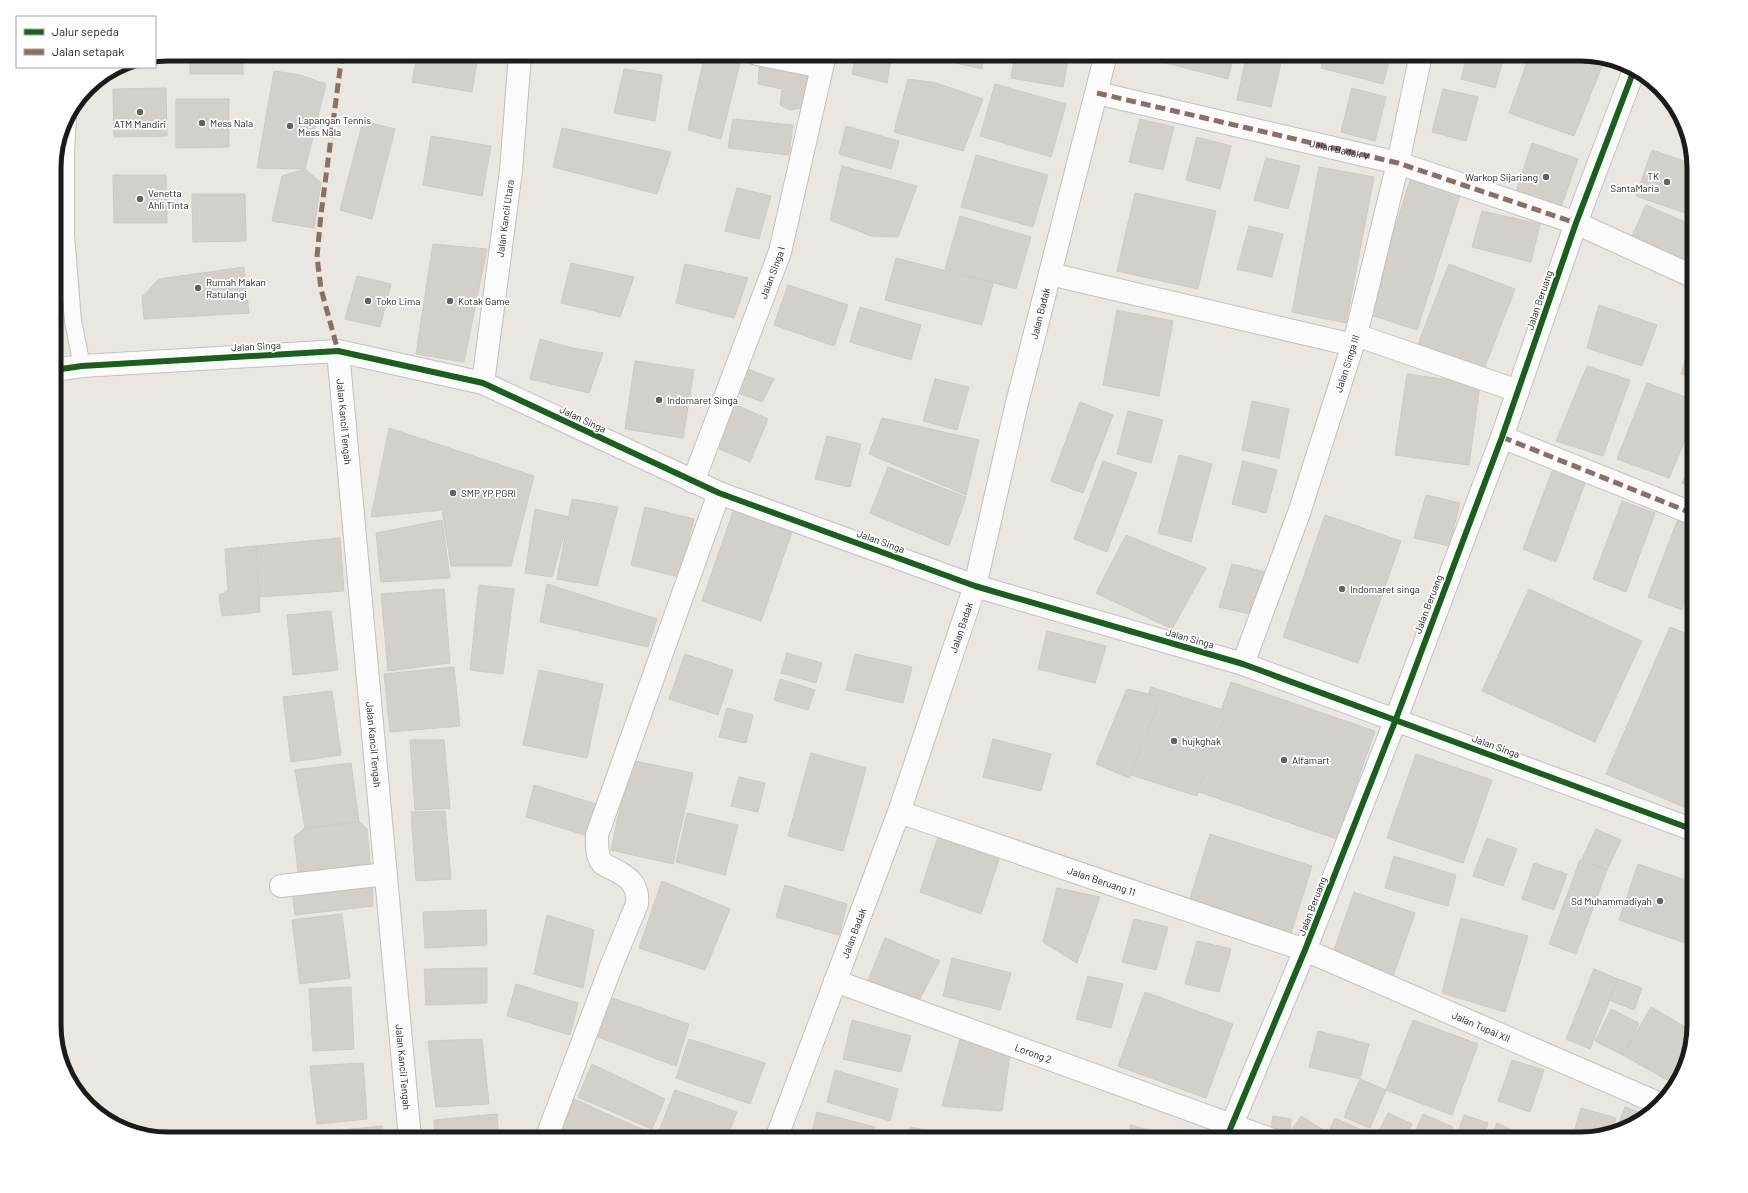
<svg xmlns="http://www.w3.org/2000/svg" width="1748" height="1193" font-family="Barlow,sans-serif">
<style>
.building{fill:#d3cfcb;stroke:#cdc8c4}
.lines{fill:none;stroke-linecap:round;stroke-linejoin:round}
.lane-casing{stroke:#c2c1bf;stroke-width:18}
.street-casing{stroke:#c2c1bf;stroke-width:24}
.lane{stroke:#fcfbfb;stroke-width:16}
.street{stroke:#fcfbfb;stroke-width:22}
.quiet{stroke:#8d6e63;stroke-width:5;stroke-dasharray:10 5;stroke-linecap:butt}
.cycleway-casing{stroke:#fff;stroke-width:8}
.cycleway{stroke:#1b5e20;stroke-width:6}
.poi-dot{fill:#636261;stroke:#fff;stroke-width:1.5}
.labels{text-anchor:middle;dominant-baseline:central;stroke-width:3.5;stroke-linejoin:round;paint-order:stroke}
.poi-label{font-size:10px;fill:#1b1b1b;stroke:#fff;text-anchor:start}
.street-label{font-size:10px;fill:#1b1b1b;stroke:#fff}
.rim{fill:none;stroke:#1b1b1b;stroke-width:5}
</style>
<rect width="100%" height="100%" fill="#eae7e2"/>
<g class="building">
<rect x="190" y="54" width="53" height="20"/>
<polygon points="417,54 478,54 472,92 412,82"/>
<polygon points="705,54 723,54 741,59 721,139 688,130"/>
<polygon points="856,54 892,54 887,83 852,74"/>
<polygon points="948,54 984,54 982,69 947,61"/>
<polygon points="1015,54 1069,54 1063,87 1011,78"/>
<polygon points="1168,54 1234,54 1228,79 1166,63"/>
<polygon points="1247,54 1283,54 1271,107 1237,100"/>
<polygon points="1325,54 1391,54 1383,84 1321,68"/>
<polygon points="1468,54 1505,54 1495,88 1461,79"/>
<polygon points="1530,54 1580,54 1604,61 1574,136 1509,113"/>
<polygon points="760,60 810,68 801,108 790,110 780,105 782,89 758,84"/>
<polygon points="624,69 662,75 655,121 614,113"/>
<polygon points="274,71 300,75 326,84 305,169 257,168"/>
<polygon points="908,79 936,83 983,99 963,151 894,132"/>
<polygon points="995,84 1066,104 1051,157 980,136"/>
<polygon points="166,88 167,136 114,137 113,89"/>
<polygon points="1352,88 1386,97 1375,141 1341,132"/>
<polygon points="1443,89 1478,97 1466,141 1432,132"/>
<polygon points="176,99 229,99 229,147 176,148"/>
<polygon points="733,119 793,125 789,155 728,148"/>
<polygon points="1140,119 1174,127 1163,170 1129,162"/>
<polygon points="363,121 395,129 372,219 340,210"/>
<polygon points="846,126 899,141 891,169 839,154"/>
<polygon points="562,128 671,152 657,194 553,167"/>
<polygon points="431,136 491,146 482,196 423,185"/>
<polygon points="1197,137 1231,146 1220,189 1186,180"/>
<polygon points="1532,143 1578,159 1558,216 1515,195"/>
<polygon points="1652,150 1693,164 1694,216 1636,196"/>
<polygon points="976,155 1048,175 1033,227 961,207"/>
<polygon points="1266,158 1300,166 1288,209 1254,200"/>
<polygon points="842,166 917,186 898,237 871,236 830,220"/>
<polygon points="1319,167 1374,177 1346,323 1292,312"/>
<polygon points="305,169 321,183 314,228 272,221 282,176"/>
<polygon points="1412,174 1462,189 1417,330 1368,314"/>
<polygon points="113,175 166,175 167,223 114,223"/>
<polygon points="737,188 771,196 759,239 725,231"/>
<polygon points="1135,193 1216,211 1198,289 1117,271"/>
<polygon points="192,194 245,194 246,241 193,242"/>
<polygon points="1646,205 1694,226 1694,249 1687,265 1631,239"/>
<polygon points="1482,211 1540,224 1531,262 1472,247"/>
<polygon points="960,216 1031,237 1016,289 945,269"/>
<polygon points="1249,226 1283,234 1272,277 1237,269"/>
<polygon points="433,244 487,249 464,362 416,354"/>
<polygon points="896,258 993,283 982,325 885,300"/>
<polygon points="571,263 634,277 620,317 561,303"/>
<polygon points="685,264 748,278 734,318 676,303"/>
<polygon points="1449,264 1515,289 1484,369 1418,344"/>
<polygon points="244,267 249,313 144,319 142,297 159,279"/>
<polygon points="357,276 391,284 380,327 345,319"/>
<polygon points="788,285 848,305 834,346 774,325"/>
<polygon points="1599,305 1657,325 1642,366 1587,348"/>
<polygon points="860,307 921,325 911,360 850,342"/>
<polygon points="1117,310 1173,321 1159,396 1103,385"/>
<polygon points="1694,331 1694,377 1681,374"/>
<polygon points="540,339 572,348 603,353 589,393 530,379"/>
<polygon points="635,361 694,370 683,438 625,429"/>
<polygon points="1587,366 1630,380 1603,456 1556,441"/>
<polygon points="745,368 774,379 762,402 736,392"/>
<polygon points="1407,374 1480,384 1469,465 1395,455"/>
<polygon points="935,379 969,387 957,430 923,421"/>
<polygon points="1647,383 1694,400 1694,419 1669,478 1617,459"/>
<polygon points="1252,401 1289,409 1279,458 1242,450"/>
<polygon points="1080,402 1113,415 1083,493 1051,481"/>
<polygon points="734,404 768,419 750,462 717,448"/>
<polygon points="1128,411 1163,420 1151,463 1117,454"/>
<polygon points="882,418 979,440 966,495 869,454"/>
<polygon points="389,428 534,476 511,566 451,566 442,510 371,517"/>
<polygon points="827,436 861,444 850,487 815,479"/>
<polygon points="1179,455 1212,464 1191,542 1158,533"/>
<polygon points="1694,456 1694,488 1682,483"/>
<polygon points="1103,461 1137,473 1107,552 1074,539"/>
<polygon points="1243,461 1277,470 1266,513 1232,504"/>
<polygon points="888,467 966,497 949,546 870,513"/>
<polygon points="1552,471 1585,483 1556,562 1523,549"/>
<polygon points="1426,495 1460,503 1449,546 1414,538"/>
<polygon points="572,499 618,507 597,586 557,579"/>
<polygon points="1622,501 1655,513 1626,592 1593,579"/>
<polygon points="736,503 795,523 761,621 702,601"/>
<polygon points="645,507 694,519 679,577 631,565"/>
<polygon points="535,509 569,517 552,577 525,573"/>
<polygon points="1325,515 1401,541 1358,663 1283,637"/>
<polygon points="1678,519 1694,525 1694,577 1682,610 1648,597"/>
<polygon points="442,520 450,578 381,582 376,533"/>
<polygon points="1126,535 1206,568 1172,629 1096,593"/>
<polygon points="340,538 344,591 259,597 256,546"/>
<polygon points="256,546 260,612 222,616 219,595 228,591 225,549"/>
<polygon points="1232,564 1266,572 1254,615 1219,607"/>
<polygon points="547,584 657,619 648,647 540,622"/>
<polygon points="479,585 514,589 503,674 470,670"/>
<polygon points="444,589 450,663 388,671 381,594"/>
<polygon points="1529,589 1642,641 1595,742 1482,691"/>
<polygon points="331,611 338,670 293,675 287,615"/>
<polygon points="1670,627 1694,637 1694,803 1691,810 1606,774"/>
<polygon points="1047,631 1106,646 1095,683 1038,669"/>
<polygon points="787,653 822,663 816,683 781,673"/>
<polygon points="685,654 733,670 718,715 669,699"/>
<polygon points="855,654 912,667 903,703 846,690"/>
<polygon points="454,667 460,726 390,732 384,674"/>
<polygon points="539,670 603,684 587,758 523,745"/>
<polygon points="780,679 815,690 808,710 774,700"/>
<polygon points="1231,682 1375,731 1337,839 1193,790"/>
<polygon points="1151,687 1226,711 1197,796 1122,772"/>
<polygon points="1127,689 1161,697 1129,778 1096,764"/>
<polygon points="332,691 341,755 291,762 283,697"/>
<polygon points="727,708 753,715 746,743 719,737"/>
<polygon points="993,739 1051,754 1041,791 983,777"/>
<polygon points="410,740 444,740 450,808 415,810"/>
<polygon points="811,753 866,768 843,851 788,836"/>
<polygon points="1416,754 1492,780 1463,863 1387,838"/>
<polygon points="630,760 693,773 673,864 611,850"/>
<polygon points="351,763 359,822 305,828 295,770"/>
<polygon points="739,777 765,783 758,812 731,806"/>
<polygon points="534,785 596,804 588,836 526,817"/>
<polygon points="445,811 451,879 416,881 411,812"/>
<polygon points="687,813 738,825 725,875 676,862"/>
<polygon points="359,822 367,829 371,873 299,880 294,837 305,828"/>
<polygon points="1596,829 1621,840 1607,870 1582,859"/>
<polygon points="940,831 1002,850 981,914 920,892"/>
<polygon points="1210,834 1312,866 1291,933 1189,902"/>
<polygon points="1487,838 1517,849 1503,886 1473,876"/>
<polygon points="1394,856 1456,875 1448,906 1385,888"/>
<polygon points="1580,860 1607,870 1576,954 1549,944"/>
<polygon points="1534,863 1567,874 1554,910 1522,899"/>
<polygon points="1638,864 1694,883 1694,946 1619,920"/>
<polygon points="372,879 373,906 295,915 292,890"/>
<polygon points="662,881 730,909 705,970 639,948"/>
<polygon points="785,885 847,904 839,935 776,917"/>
<polygon points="1057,888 1100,897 1077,963 1043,942"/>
<polygon points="1354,892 1415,913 1393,976 1332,956"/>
<polygon points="486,910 487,945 425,948 423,912"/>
<polygon points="342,914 350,978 300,984 292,920"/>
<polygon points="547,915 594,930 583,988 534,974"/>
<polygon points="1461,918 1528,936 1505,1012 1442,993"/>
<polygon points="1134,919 1168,927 1156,970 1122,962"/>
<polygon points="885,938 940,961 917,1004 865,988"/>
<polygon points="1197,941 1231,949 1219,992 1185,984"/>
<polygon points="952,958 1011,973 1000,1010 943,996"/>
<polygon points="487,968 487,1003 426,1005 424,969"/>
<polygon points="1594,969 1618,979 1590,1049 1566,1039"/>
<polygon points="1088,976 1123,984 1111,1028 1076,1019"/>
<polygon points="1618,979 1642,988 1634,1010 1609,1000"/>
<polygon points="516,984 578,1003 570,1035 507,1016"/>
<polygon points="351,987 354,1049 313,1051 309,989"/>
<polygon points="1145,992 1233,1024 1206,1098 1118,1066"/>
<polygon points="612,998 689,1024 676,1066 598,1037"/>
<polygon points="1651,1007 1692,1031 1676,1085 1623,1055"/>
<polygon points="1611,1009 1639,1023 1623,1055 1595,1041"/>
<polygon points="852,1020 911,1036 901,1072 843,1059"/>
<polygon points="1413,1020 1478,1044 1452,1115 1386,1090"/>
<polygon points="963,1028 1011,1047 1002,1111 942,1106"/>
<polygon points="1318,1031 1369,1044 1360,1079 1309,1067"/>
<polygon points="482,1039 489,1104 436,1107 428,1041"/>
<polygon points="689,1039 765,1063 750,1104 676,1078"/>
<polygon points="1512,1060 1544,1070 1530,1112 1498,1101"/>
<polygon points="363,1063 367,1119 317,1124 310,1066"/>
<polygon points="592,1064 665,1099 652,1129 578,1097"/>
<polygon points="835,1070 898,1089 890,1121 827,1102"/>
<polygon points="1360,1079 1386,1090 1370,1128 1344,1117"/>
<polygon points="675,1090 737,1112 726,1139 681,1139 659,1131"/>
<polygon points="574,1099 648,1132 645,1139 559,1139"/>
<polygon points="1625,1107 1645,1114 1631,1127 1616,1130"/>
<polygon points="1581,1108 1616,1118 1612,1131 1580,1139 1572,1139"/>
<polygon points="817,1112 875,1127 872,1139 810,1139"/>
<polygon points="1388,1113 1412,1124 1404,1139 1375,1139"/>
<polygon points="497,1114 499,1139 435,1139 434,1120"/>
<polygon points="1423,1114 1453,1127 1447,1139 1412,1139"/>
<polygon points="1464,1115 1488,1123 1483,1139 1456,1139"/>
<polygon points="1273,1116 1291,1119 1290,1131 1271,1128"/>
<polygon points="1301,1116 1325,1131 1319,1139 1303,1139 1291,1131"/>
<polygon points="1335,1118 1370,1134 1367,1139 1325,1139"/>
<polygon points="1497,1123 1532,1139 1490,1139"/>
<polygon points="1131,1125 1178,1139 1127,1139"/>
<polygon points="382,1126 384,1139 301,1139 300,1134"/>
<polygon points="911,1127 949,1136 948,1139 908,1139"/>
<polygon points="958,1132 975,1139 955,1139"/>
<polygon points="592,1133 605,1139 590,1139"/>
<polygon points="664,1134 678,1139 662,1139"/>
</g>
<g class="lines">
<g class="lane-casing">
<polyline id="lane" points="68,117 66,153 66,235 73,321 82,366"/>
</g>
<g class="street-casing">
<g id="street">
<polyline points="757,54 822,67"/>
<polyline points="1097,93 1398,163 1576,223 1694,277"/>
<polyline points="1050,274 1353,345"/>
<polyline points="1356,335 1518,391"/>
<path id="s1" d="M338,351l72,788"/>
<polyline points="54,370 82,366 338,351 483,383 719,493 975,586 1243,664 1694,830"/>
<path id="s2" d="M483,383l28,-212 9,-117"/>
<polyline points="1502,437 1694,514"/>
<path id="s3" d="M693,482l87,-230 45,-198"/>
<path id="s4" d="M1243,664l56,-151 57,-178 42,-172 23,-109"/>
<path id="s5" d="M899,812l406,138 353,153"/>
<polyline points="281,886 386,874"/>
<path id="s6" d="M835,981l435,158"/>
<path d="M546,1139l66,-175 25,-60c2,-19 -8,-27 -24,-35 -4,-2 -9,-4 -11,-6 -6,-8 -5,-19 -5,-28l122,-342"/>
<path id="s7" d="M776,1139l123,-327 76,-226 41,-179 90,-353"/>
<polyline points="1226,1139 1305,950 1396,719 1502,437 1576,223 1634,70"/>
</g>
</g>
<use href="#lane" class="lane"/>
<use href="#street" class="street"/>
<g class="quiet">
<polyline points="338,54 341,62 321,214 317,257 321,289 338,351"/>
<path id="s8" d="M1097,93l301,70 178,60"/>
<polyline points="1502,437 1694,514"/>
</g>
<g class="cycleway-casing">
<g id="cycleway">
<polyline points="54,370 82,366 338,351 483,383 719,493 975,586 1243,664 1694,830"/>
<polyline points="1226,1139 1305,950 1396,719 1502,437 1576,223 1634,70"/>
</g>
</g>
<use href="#cycleway" class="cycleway"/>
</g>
<g class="poi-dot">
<circle cx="140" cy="112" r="4"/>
<circle cx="202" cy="123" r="4"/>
<circle cx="290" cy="126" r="4"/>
<circle cx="1546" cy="177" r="4"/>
<circle cx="1667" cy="182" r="4"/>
<circle cx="140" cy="199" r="4"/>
<circle cx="198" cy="288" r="4"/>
<circle cx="368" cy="301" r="4"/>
<circle cx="450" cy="301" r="4"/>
<circle cx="659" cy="400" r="4"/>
<circle cx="453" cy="493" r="4"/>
<circle cx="1342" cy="589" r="4"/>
<circle cx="1174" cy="741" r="4"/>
<circle cx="1284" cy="760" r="4"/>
<circle cx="1660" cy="901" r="4"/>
</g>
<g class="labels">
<g class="poi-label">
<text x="298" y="120">Lapangan Tennis<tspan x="298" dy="12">Mess Nala</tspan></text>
<text x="210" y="123">Mess Nala</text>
<text x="140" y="124" text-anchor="middle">ATM Mandiri</text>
<text x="1659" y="176" text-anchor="end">TK<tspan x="1659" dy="12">SantaMaria</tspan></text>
<text x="1538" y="177" text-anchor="end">Warkop Sijariang</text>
<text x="148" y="193">Venetta<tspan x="148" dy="12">Ahli Tinta</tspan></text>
<text x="206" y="282">Rumah Makan<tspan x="206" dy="12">Ratulangi</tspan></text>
<text x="376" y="301">Toko Lima</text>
<text x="458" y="301">Kotak Game</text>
<text x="667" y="400">Indomaret Singa</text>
<text x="461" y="493">SMP YP PGRI</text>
<text x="1350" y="589">Indomaret singa</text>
<text x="1182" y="741">hujkghak</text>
<text x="1292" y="760">Alfamart</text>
<text x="1652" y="901" text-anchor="end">Sd Muhammadiyah</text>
</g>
<g class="street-label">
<text stroke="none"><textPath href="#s8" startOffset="249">Jalan Badak V</textPath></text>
<text stroke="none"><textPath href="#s2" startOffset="166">Jalan Kancil Utara</textPath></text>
<text stroke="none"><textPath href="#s3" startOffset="224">Jalan Singa I</textPath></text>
<text transform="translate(1539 300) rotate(-71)">Jalan Beruang</text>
<text stroke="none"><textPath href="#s7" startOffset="868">Jalan Badak</textPath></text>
<text transform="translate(256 346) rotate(-3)">Jalan Singa</text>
<text stroke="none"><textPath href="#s4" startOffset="318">Jalan Singa III</textPath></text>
<text transform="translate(583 419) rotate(25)">Jalan Singa</text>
<text stroke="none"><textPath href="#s1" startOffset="71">Jalan Kancil Tengah</textPath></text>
<text transform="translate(881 541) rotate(20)">Jalan Singa</text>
<text transform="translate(1428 604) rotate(-69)">Jalan Beruang</text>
<text stroke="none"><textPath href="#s7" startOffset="544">Jalan Badak</textPath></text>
<text transform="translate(1190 638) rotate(16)">Jalan Singa</text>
<text stroke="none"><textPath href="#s1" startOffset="395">Jalan Kancil Tengah</textPath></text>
<text transform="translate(1496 746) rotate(20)">Jalan Singa</text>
<text stroke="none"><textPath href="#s5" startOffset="214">Jalan Beruang 11</textPath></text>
<text transform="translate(1312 906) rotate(-69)">Jalan Beruang</text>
<text stroke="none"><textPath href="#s7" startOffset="220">Jalan Badak</textPath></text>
<text stroke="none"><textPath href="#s5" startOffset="621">Jalan Tupai XII</textPath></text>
<text stroke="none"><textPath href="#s6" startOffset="211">Lorong 2</textPath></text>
<text stroke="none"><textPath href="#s1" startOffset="719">Jalan Kancil Tengah</textPath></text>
</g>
</g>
<path d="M0 0H1748V1193H0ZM168 61H1580A107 107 0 0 1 1687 168V1025A107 107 0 0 1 1580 1132H168A107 107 0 0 1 61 1025V168A107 107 0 0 1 168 61Z" fill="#fff" fill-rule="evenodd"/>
<path class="rim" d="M168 61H1580A107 107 0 0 1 1687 168V1025A107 107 0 0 1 1580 1132H168A107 107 0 0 1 61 1025V168A107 107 0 0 1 168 61Z"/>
<rect x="16" y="16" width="140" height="52" fill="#ffffff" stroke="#a4a4a4"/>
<rect x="24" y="29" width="20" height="6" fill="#1b5e20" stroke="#a4a4a4"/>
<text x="52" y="36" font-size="12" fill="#1b1b1b">Jalur sepeda</text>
<rect x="24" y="49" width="20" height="6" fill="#8d6e63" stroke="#a4a4a4"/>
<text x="52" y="56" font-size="12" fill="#1b1b1b">Jalan setapak</text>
</svg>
